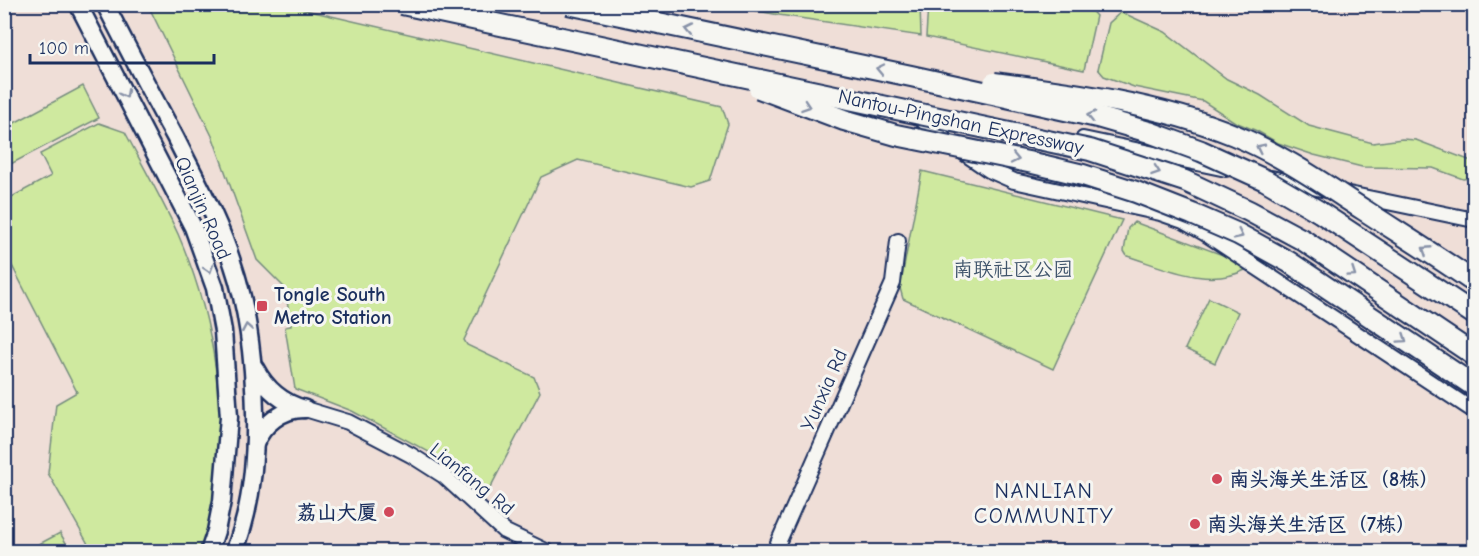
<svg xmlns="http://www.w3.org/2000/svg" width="1479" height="556" font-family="'Comic Neue','LXGW WenKai TC',sans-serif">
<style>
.green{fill:#cfe99f;stroke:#758c7e;stroke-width:1.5}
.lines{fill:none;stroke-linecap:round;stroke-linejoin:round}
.minor-casing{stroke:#1b2f5e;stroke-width:18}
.major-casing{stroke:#1b2f5e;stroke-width:21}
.highway-casing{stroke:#1b2f5e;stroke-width:24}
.minor{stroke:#f6f6f2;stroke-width:14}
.major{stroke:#f6f6f2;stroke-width:16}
.highway{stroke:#f6f6f2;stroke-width:20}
.highway-bridge-casing{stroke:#1b2f5e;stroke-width:24;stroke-linecap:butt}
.highway-bridge{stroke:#f6f6f2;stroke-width:20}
.oneway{stroke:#8892a8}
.poi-dot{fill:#d1495b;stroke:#f6f6f2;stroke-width:2}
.labels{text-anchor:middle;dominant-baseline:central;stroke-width:6;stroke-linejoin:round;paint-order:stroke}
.street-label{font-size:20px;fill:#1b2f5e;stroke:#f6f6f2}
.park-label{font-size:20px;fill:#3f546b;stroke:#f6f6f2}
.poi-label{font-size:20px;font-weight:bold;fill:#1b2f5e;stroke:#f6f6f2;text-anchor:start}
.quarter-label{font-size:22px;letter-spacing:1.5px;fill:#1b2f5e;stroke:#f6f6f2}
</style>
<rect width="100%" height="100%" fill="#efded7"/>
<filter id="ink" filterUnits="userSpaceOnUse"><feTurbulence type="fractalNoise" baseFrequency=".0167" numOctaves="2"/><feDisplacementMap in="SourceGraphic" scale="12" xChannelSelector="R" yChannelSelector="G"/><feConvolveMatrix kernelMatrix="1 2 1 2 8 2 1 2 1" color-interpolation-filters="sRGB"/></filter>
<g filter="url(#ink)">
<g class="green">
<polygon points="148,5 284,5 722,107 728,124 710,181 691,187 578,160 541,177 464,340 467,345 534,377 540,392 489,490 478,493 460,482 431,453 352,411 295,389 285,327 291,326 285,288 257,260 213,138"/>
<polygon points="725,5 920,5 921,36 779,15"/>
<polygon points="928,5 1086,5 1096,16 1084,70 926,37"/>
<polygon points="1121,12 1165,32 1227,79 1260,95 1309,126 1373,143 1402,139 1416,140 1474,162 1474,173 1470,178 1463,179 1433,168 1362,167 1314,155 1278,143 1257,131 1235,122 1203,101 1134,87 1104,76 1098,69 1109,23"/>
<polygon points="83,86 99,118 5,167 5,128"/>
<path d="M99,123l26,9c18,34 37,67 53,102 37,85 51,181 36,273 -2,15 -8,30 -12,44h-110l-44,-78 8,-69 21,-12 -72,-140 -1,-58 4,5 43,-23 -11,-22z"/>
<polygon points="922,171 1122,220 1053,369 903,299 900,288"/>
<path d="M1134,222l105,39 6,9c-37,19 -82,-3 -118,-14l-3,-5 4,-23z"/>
<polygon points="1209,298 1238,312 1215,363 1185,349"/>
<polygon points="60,533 71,551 26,551"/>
</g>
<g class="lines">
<g class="minor-casing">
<g id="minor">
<polyline points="915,114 948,142 989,170 1014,181 1160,213 1183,221 1206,234 1474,411"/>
<polyline points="1083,139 1226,169"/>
<polyline points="1271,178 1326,190"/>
<polyline points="1344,193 1474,220"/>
<polyline points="305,409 348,422 411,455 444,476 504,531 548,552"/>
<polyline points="774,552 893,283 898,241"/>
</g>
</g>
<g class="major-casing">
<g id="major">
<polyline points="78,4 193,227 215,288 223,331 229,417 222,501 216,531 209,552"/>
<path d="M105,4c23,45 46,89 70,133 21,42 44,83 58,128 16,47 21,99 22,148 1,46 -3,95 -21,139"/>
<path d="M255,368c11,21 27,35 50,41"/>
<path d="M255,444c8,-20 27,-35 49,-35"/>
</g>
</g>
<g class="highway-casing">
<g id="highway">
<polyline points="1318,211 1474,314"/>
<polyline points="1303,240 1474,355"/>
</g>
</g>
<use href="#minor" class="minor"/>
<use href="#major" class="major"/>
<use href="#highway" class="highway"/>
<g class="highway-bridge-casing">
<g id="highway-bridge">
<polyline points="402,4 1090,150 1185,181 1249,211 1303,240"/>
<polyline points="568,4 911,76 1097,117 1149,132 1201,151 1265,180 1318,211"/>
<path d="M994,83c80,10 165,21 240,52 46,19 88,48 130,75 37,24 74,47 110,72"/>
<polyline points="759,88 844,120 896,135 1033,163 1083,175 1136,192 1192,214 1238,234 1289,262 1474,386"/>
</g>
</g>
<use href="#highway-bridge" class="highway-bridge"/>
</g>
<defs><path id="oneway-chevron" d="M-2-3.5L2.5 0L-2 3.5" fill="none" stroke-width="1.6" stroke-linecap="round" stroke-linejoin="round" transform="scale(1.5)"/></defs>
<g class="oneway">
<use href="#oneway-chevron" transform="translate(689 30) rotate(-168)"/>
<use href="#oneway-chevron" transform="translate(880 69) rotate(-168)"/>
<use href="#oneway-chevron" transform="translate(125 94) rotate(62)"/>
<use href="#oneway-chevron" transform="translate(806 106) rotate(19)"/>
<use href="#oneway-chevron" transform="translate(1091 116) rotate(-167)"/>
<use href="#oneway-chevron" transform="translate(1260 148) rotate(-154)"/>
<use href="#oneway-chevron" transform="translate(1015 159) rotate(12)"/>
<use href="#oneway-chevron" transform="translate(1156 171) rotate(19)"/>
<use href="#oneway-chevron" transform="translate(1239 235) rotate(26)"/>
<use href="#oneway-chevron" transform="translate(1426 250) rotate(-147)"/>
<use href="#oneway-chevron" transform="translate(209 269) rotate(72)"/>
<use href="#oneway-chevron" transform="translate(1352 273) rotate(34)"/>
<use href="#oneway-chevron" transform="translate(247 328) rotate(-100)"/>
<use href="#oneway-chevron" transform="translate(1403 339) rotate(34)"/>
</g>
</g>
<g class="poi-dot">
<rect x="256" y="300" width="12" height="12" rx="3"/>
<circle cx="1217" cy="479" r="6"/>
<circle cx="389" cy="512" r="6"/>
<circle cx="1195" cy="524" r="6"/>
</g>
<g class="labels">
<g class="street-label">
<text transform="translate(961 122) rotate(12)">Nantou-Pingshan Expressway</text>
<text transform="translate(203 208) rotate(66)">Qianjin Road</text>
<text transform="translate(824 390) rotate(-66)">Yunxia Rd</text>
<text transform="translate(472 479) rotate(39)">Lianfang Rd</text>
</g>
<g class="park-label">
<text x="1013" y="269">南联社区公园</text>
</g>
<g class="poi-label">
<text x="274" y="294">Tongle South<tspan x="274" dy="23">Metro Station</tspan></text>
<text x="1229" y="479">南头海关生活区（8栋）</text>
<text x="377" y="512" text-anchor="end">荔山大厦</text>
<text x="1207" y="524">南头海关生活区（7栋）</text>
</g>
<g class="quarter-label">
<text x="1044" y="491">NANLIAN<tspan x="1044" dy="25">COMMUNITY</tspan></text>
</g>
</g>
<rect width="1479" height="556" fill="none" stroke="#f6f6f2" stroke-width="24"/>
<rect x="12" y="12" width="1455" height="532" fill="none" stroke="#1b2f5e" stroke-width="2" filter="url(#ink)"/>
<path d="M30 54v9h184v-9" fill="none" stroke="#1b2f5e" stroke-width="3"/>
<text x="39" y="54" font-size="18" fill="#1b2f5e" stroke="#f6f6f2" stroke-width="4.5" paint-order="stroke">100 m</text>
</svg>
